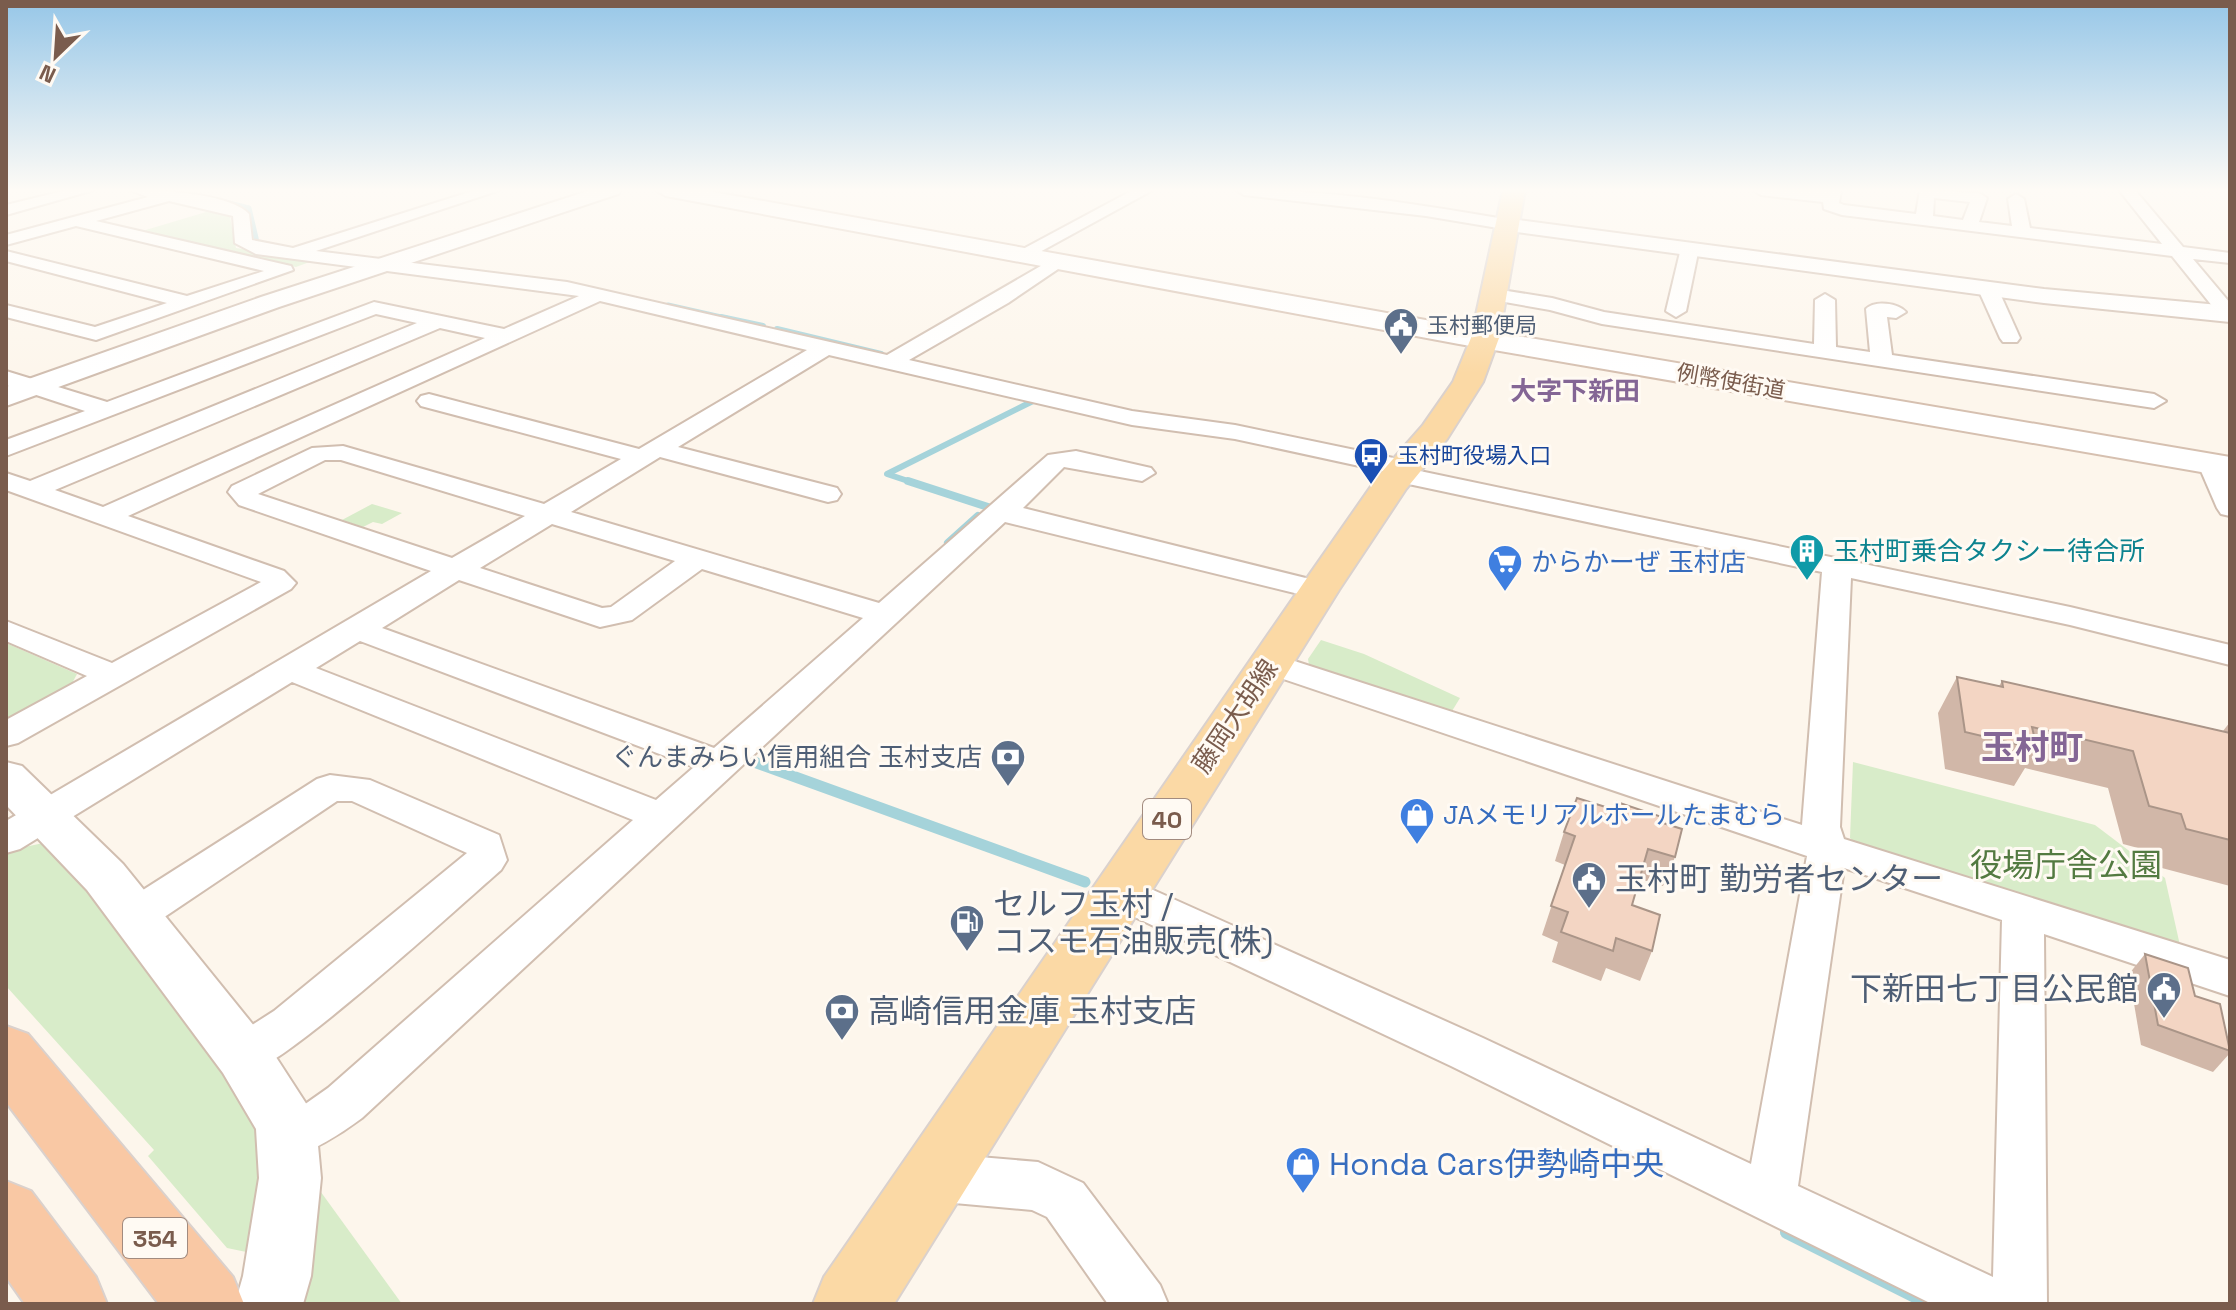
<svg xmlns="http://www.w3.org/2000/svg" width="2236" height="1310" font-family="'Space Grotesk','Noto Sans JP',sans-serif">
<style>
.green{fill:#d8ecc9}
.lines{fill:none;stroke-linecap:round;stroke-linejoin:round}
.stream-far4{stroke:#a5d3da;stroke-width:5}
.stream-far3{stroke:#a5d3da;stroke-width:6}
.stream-far2{stroke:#a5d3da;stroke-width:8}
.stream-far1{stroke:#a5d3da;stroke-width:11}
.stream{stroke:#a5d3da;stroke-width:14}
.minor-casing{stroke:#d1beb0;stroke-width:4}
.tertiary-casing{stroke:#d1beb0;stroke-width:4}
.secondary-casing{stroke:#d6c0b0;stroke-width:4}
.primary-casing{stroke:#dad1cd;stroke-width:4}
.trunk-casing{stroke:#dad1cd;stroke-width:4}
.minor{fill:#fff;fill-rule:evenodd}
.tertiary{fill:#fff;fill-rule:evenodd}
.secondary{fill:#fff;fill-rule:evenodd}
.primary{fill:#fbd9a5;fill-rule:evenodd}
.trunk{fill:#f9c8a4;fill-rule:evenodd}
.wall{fill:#d1b7a8}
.building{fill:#f3d5c3;stroke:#aa9588;stroke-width:2}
.labels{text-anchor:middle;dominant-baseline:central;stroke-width:6;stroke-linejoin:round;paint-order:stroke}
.far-service-label{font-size:22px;fill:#4e5e75;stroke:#fffaf3;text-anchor:start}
.far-street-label{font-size:22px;fill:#7a5c4d;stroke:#fffaf3}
.far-transit-label{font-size:22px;fill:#164399;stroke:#fffaf3;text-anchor:start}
.shield{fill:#fffaf3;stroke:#a28b7f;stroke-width:2}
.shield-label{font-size:24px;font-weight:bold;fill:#7a5c4d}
.far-quarter-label{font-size:26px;font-weight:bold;fill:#846695;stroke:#fffaf3}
.culture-label{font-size:26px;fill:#0d838f;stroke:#fffaf3;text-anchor:start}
.shop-label{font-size:26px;fill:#366cbe;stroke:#fffaf3;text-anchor:start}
.street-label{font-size:26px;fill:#7a5c4d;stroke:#fffaf3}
.service-label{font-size:26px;fill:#4e5e75;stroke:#fffaf3;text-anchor:end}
.near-park-label{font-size:32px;fill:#537a41;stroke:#fffaf3}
.near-service-label{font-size:32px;fill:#4e5e75;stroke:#fffaf3;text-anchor:start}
.near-shop-label{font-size:32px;fill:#366cbe;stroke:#fffaf3;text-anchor:start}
.district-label{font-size:34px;font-weight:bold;fill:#846695;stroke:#fffaf3}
</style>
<rect width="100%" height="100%" fill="#fdf6ec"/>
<g class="green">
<polygon points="216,209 230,217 236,248 315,260 296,267 139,232"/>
<polygon points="372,504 402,513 382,524 373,522 363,527 342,520"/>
<polygon points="1321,640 1364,654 1460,698 1449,716 1309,665 1308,659"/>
<polygon points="6,643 77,674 67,693 23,717 6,719"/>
<polygon points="1853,762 2095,825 2165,878 2181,950 1860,848 1850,838"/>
<polygon points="48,842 150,968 251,1111 266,1163 256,1254 227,1248 148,1156 154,1150 6,986 6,851"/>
<polygon points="310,1177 402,1304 291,1304"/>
</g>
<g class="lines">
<g class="stream-far4">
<polyline points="160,190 178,193"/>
<polyline points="217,200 249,208 257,242 264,246"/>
<polyline points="668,305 730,319"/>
</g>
<g class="stream-far3">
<polyline points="721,317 763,326"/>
<polyline points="777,329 881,354"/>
<polyline points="914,483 887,474 1033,401"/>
</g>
<g class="stream-far2">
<polyline points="908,481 988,507"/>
<polyline points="948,543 978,516"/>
</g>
<polyline class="stream-far1" points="743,758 1085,882"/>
<polyline class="stream" points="1787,1232 1931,1304"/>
<g class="minor-casing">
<g id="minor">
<polygon points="67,190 94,190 6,215 6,205"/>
<path d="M130,190c28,0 100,3 119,24l3,26 41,8 183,-58h24l-184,61 251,31 320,73 171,-99 9,5 -3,4 -56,38 -99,57 223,51 103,14 168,35 9,3 3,7 655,137 160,38v20l-160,-40 -219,-47 -11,249 4,12 386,121v36l-186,-62 3,370h-115l-481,-238 -346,-163 -6,-11 6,-11 14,-4 14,4 350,157 268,126 56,-308 -547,-185 -5,-7 5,-7 11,-3 11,3 520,168 20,-253 -423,-90 -9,-3 -3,-7 -152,-33 -103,-14 -303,-70 -151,92 159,41 4,6 -4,6 -9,2 -168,-45 -89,55 308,91 169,-148 28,-4 75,17 4,5 -13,8 -78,-14 -41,41 307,76 4,6 -4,6 -11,3 -314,-77 -643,596c-24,18 -46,31 -74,41l-17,-6 -7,-16 7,-16 30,-14 27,-19 305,-268 -341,-138 -272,167 -14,4v-32l425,-250 -192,-66 -11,-13 4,-6 80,-38 31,-2 201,58 77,-45 -200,-53 -4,-5 4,-5 8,-2 210,55 168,-99 -207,-49 -472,215 156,55 12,12 -5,6 -273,154 -12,3v-26l81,-44 -81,-35v-20l106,42 149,-81 -255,-92v-17l24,8 387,-158 -41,-9 -370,142v-16l79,-29 -79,-26v-14l101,31 267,-100 130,27 75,-33 -323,-42 -21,-11 -2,-27 -64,-15 -73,20 195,45 2,4 -197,70 -90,-23v-12l89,22 72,-24 -161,-42v-10l181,45 77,-25 -188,-45 -70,19v-10l142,-38zM440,328l45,10 -382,169 -48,-17zM325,460h16l184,56 -73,42 -194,-64zM552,524l123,37 -64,46 -9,1 -122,-40zM702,569l161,49 -149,130 -332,-120 77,-48 141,47 32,-7zM360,641l334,126 -38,33 -340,-132zM1844,868l158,52 -9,357 -195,-91z"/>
<polygon points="1133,190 1153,190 1027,259 1021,260 1012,255"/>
<path d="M1236,190c92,-1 184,15 274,30l8,5 -8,5 -84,-14 -182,-21z"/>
<path d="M1753,190h88l-2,13 5,2 72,9 4,-24 59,3 8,5 -8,24 33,4 -4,-27 8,-5 8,5 6,29 132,16 -43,-54h16l48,57 47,6v10l-37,-4 37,44v16l-9,-2 -49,-61 -330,-41 -18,-6 -1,-7 -62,-7zM1934,198l36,4 -7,18 -30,-4z"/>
<polygon points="1690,243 1699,248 1686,311 1676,317 1666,311 1681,248"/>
<polygon points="1988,283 1998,289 2020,338 2017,342 2003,342 2000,338 1978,289"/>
<path d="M1495,289l57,9 52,14 210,32 1,-44 10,-6 10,6 1,47 34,5 -4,-43c9,-9 32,-6 40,3l-10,6 -9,-1 5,38 262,39 12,7 -12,7 -552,-84 -52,-14 -62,-11 -3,-4 3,-4z"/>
<polygon points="2211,456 2220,459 2230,478 2230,516 2221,514 2217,508 2198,464"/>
<path d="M330,775l40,5 129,55 8,25 -6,10c-38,33 -222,202 -257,204 -5,1 -12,-3 -17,-5l-7,-14 7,-14 47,-30 193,-158 -115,-52h-15l-186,125 -15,5 -15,-5 -6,-11 6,-11 196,-125z"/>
<polygon points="932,1153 1038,1162 1083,1183 1160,1285 1168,1304 1108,1304 1047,1217 1032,1210 932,1201 914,1194 907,1177 914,1160"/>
</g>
</g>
<g class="tertiary-casing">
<g id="tertiary">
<polygon points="591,190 621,190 618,194 279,307 6,406 6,387 261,297"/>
<polygon points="1510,219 2044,289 2230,306 2230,322 2044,303 1502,230 1499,225 1502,220"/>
<polygon points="6,762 22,766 123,864 263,1037 307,1105 316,1124 321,1178 311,1276 303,1304 235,1304 243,1276 259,1178 256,1129 223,1073 87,890 6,805"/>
</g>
</g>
<g class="secondary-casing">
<polygon id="secondary" points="655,190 702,190 1459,326 2230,457 2230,477 1459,344 666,196"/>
</g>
<g class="primary-casing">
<polygon id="primary" points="1503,190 1525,190 1499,338 1483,382 1447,439 1406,489 1339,590 894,1304 813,1304 824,1277 1305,581 1379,475 1423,425 1453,382 1471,338"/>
</g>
<g class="trunk-casing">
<g id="trunk">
<polygon points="6,1026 28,1034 233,1277 244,1304 159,1304 6,1102"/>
<polygon points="6,1181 31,1191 96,1277 107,1304 25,1304 6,1277"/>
</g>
</g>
<use href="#minor" class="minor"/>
<use href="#tertiary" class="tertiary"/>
<use href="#secondary" class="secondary"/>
<use href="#primary" class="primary"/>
<use href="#trunk" class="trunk"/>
</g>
<g class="wall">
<polygon points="1957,677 1999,686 2002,681 2223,731 2230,722 2230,886 2158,867 2153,852 2123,844 2108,788 2025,768 2014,786 1945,769 1938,713"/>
<polygon points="1615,810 1660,822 1675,857 1663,886 1640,879 1632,905 1652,951 1640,981 1606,968 1601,981 1552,962 1558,942 1542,935 1565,865 1555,861 1564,832"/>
<polygon points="2145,954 2195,996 2230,1047 2230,1053 2213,1072 2141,1045 2129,974"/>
</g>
<g class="building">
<polygon points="1957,677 2003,687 2002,681 2230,733 2230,840 2186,829 2181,814 2149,806 2133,751 2032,727 2037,749 1965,732"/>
<polygon points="1577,798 1615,810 1617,802 1662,817 1660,822 1682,829 1675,857 1648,849 1632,905 1660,915 1652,951 1616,938 1613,951 1561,932 1568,912 1551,906 1575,836 1564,832"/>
<polygon points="2145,954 2188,968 2195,996 2220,1004 2230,1051 2158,1025"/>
</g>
<linearGradient id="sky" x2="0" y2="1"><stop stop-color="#97c7e8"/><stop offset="0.51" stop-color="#fefbf6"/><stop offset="1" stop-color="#fefbf6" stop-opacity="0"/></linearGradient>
<rect width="2236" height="373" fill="url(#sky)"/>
<defs>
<g id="civic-pin" transform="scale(1.8)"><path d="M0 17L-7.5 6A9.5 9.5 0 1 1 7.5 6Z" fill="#5c6f8a" stroke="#fffaf3"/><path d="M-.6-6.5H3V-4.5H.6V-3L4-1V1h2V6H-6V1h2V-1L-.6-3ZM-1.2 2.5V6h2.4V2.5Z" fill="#fff"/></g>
<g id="bus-pin" transform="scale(1.8)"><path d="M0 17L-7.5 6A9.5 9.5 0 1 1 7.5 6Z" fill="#1a4fb4" stroke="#fffaf3"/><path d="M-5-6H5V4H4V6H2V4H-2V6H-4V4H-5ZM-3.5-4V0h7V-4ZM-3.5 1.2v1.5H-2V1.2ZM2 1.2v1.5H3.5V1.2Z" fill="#fff"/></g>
<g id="building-pin" transform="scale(1.8)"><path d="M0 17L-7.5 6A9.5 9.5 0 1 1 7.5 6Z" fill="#0f9aa8" stroke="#fffaf3"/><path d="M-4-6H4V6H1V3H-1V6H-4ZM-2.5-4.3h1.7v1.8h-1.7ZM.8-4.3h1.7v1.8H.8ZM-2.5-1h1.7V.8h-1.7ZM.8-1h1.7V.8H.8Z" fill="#fff"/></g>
<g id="supermarket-pin" transform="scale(1.8)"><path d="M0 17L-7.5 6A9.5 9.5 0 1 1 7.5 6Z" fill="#3f7fe0" stroke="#fffaf3"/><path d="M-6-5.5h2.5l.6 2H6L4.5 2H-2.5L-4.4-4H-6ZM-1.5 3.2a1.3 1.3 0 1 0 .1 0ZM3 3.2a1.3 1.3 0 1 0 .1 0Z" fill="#fff"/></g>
<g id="bank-pin" transform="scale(1.8)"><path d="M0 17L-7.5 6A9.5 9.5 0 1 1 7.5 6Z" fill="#5c6f8a" stroke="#fffaf3"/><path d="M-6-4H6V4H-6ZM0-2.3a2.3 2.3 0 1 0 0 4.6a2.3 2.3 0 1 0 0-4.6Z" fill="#fff"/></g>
<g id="shop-pin" transform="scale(1.8)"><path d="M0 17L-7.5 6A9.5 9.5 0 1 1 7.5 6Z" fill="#3f7fe0" stroke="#fffaf3"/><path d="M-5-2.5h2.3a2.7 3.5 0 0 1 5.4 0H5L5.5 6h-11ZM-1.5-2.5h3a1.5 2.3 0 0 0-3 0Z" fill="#fff"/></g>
<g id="fuel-pin" transform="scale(1.8)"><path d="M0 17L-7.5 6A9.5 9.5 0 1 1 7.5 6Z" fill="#5c6f8a" stroke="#fffaf3"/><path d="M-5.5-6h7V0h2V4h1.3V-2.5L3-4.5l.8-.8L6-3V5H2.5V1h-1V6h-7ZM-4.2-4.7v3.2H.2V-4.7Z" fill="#fff"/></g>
</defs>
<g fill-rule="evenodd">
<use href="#civic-pin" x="1401" y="325"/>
<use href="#bus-pin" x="1371" y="455"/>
<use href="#building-pin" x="1807" y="551"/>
<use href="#supermarket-pin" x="1505" y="562"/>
<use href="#bank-pin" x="1008" y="757"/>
<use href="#shop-pin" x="1417" y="815"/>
<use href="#civic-pin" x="1589" y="879"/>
<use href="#fuel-pin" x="967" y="922"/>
<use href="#civic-pin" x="2164" y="989"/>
<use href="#bank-pin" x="842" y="1011"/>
<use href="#shop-pin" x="1303" y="1164"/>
</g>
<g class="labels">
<g class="far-service-label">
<text x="1427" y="325">玉村郵便局</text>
</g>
<g class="far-street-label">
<text transform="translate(1731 381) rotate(10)">例幣使街道</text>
</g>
<g class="far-transit-label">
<text x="1397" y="455">玉村町役場入口</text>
</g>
<g class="shield">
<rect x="1143" y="799" width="48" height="40" rx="6"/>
<rect x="123" y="1218" width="64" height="40" rx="6"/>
</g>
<g class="shield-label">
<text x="1167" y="819">40</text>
<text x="155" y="1238">354</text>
</g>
<g class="far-quarter-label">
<text x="1575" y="391">大字下新田</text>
</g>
<g class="culture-label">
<text x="1833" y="551">玉村町乗合タクシー待合所</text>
</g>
<g class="shop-label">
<text x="1531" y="562">からかーぜ 玉村店</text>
<text x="1443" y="815">JAメモリアルホールたまむら</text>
</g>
<g class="street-label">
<text transform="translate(1235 716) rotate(-56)">藤岡大胡線</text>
</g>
<g class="service-label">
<text x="982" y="757">ぐんまみらい信用組合 玉村支店</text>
</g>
<g class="near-park-label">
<text x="2066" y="865">役場庁舎公園</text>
</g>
<g class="near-service-label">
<text x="1615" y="879">玉村町 勤労者センター</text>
<text x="993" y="904">セルフ玉村 /<tspan x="993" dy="37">コスモ石油販売(株)</tspan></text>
<text x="2138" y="989" text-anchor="end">下新田七丁目公民館</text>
<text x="868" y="1011">高崎信用金庫 玉村支店</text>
</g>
<g class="near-shop-label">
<text x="1329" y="1164">Honda Cars伊勢崎中央</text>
</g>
<g class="district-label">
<text x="2032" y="747">玉村町</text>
</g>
</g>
<rect width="2236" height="1310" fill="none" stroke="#7a5c4d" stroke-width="16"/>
<g transform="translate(56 56) rotate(205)" stroke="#fffaf3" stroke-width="6" paint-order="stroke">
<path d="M0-6L14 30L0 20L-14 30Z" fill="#7a5c4d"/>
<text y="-12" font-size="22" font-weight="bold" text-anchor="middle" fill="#7a5c4d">N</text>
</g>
</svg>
